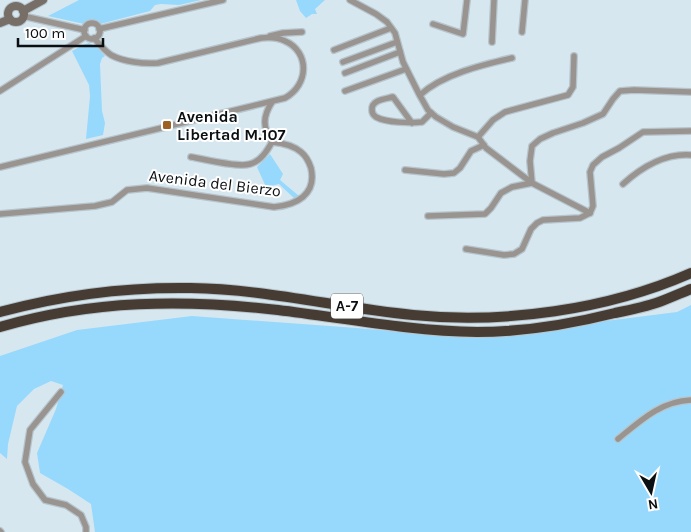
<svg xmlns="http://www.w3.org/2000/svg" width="691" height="532" font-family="Karla,sans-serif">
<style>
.green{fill:#96d9fc}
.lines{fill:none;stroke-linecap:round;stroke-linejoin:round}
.street-casing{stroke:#b6c4cc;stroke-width:8}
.secondary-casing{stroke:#b6c4cc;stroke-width:10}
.highway-casing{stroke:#b6c4cc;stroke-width:12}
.street{stroke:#9a9490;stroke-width:5.5}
.secondary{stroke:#766e67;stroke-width:8}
.highway{stroke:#473c33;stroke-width:10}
.poi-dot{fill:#9d6124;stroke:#fff;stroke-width:2}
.labels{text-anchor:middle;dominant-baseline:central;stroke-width:4;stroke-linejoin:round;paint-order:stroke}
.shield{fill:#fff;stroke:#545759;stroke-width:1}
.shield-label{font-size:15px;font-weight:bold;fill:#0a0f12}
.poi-label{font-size:16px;font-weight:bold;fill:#0a0f12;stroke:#fff;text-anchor:start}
.street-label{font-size:16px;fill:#0a0f12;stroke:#fff}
</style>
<rect width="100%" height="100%" fill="#d7e7f0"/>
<g class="green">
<path d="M79,0h122l-22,5 -18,-1 -6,1 -5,6 -50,13c-5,-4 -11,-6 -16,0l-36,-8z"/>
<polygon points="296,0 325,0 315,9 317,14 312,14 306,18 300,11"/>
<polygon points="89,43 98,48 105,56 102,58 100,64 102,111 105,123 103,135 86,139 90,96 89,85 72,51 83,45"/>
<polygon points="270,154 283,174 280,180 299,196 295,199 279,184 266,187 257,167"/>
<polygon points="691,305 691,532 95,532 91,504 68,489 40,473 37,453 56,409 63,385 51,381 34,389 17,406 8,444 7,459 0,453 0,356 77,330 192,316 357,328 470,338 677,312"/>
</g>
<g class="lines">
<g class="street-casing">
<g id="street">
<polyline points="350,0 376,14 387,22 395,33 403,62 419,94 428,110 436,117 453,127 478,137 486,148 532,183 590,213"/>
<polyline points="23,16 85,30"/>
<circle cx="92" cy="31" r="8"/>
<polyline points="433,24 463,34 467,0"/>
<polyline points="99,29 223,0"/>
<polyline points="522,32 525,0"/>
<polyline points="270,36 283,33 302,32"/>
<polyline points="492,42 494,0"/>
<polyline points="334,50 391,28"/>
<polyline points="343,62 397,42"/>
<polyline points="345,73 400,52"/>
<polyline points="0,91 86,36"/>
<polyline points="345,91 406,69"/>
<path d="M420,95c23,-21 62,-30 92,-37"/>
<path d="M412,123l-19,-26c-8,2 -22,3 -21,13 0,3 1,5 4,7 11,6 34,6 46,5l9,-9"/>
<polyline points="478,137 493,120 505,112 568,95 573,87 574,56"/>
<path d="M191,157c14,2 46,11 59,7 11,-3 17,-13 22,-22"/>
<path d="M0,167l285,-69c24,-13 25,-46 0,-57 -8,-4 -16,-4 -24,-3l-103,25c-14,1 -34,-1 -47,-8 -6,-4 -12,-11 -17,-17"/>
<polyline points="405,170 444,174 454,173 460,168 471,151 484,145"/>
<path d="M623,184c19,-17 42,-31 68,-29"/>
<polyline points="590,213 593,206 590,172 593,165 602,157 619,148 643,132 691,131"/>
<path d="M0,214l95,-8 17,-4 15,-12 20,-2 127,19c22,-2 43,-12 37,-39 -2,-6 -5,-12 -10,-16 -8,-7 -19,-9 -29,-10 -10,-15 -9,-26 0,-40"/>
<polyline points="428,216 485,214 491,208 501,193 512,187 532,183 530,161 532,146 540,139 553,133 583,123 603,114 613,99 620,91 634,90 691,92"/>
<polyline points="466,249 504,255 514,254 522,249 531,229 537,223 543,220 580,218 590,213"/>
<polyline points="61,392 30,430 25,462 33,484 45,500 66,505 81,515 86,527 86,532"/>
<path d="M618,439c22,-18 43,-38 73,-39"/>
<polyline points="0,531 1,532"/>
</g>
</g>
<g class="secondary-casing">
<g id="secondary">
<circle cx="16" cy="14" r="8"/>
<polyline points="23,11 43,0"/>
<polyline points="0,23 10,19"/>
</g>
</g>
<g class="highway-casing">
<g id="highway">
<path d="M0,312c62,-17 127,-25 191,-24 75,1 148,20 222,27 91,9 194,-5 278,-42"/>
<path d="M0,327c92,-27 184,-28 278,-17 66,8 132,21 199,22 46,0 94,-8 138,-19 15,-3 30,-6 44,-11 11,-4 22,-9 32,-13"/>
</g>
</g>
<use href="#street" class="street"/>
<use href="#secondary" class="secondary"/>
<use href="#highway" class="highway"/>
</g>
<rect class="poi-dot" x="162" y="120" width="10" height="10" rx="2.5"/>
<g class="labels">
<rect class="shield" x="331" y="293.5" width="32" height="25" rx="4"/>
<g class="shield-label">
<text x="347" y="306">A-7</text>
</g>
<g class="poi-label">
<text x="177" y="116">Avenida<tspan x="177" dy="18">Libertad M.107</tspan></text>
</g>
<g class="street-label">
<text transform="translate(215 183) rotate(7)">Avenida del Bierzo</text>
</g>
</g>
<g transform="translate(651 492) rotate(171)" stroke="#ffffff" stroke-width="4" paint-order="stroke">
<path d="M0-4L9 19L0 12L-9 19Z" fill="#0a0f12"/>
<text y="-8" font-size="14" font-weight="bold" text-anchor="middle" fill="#0a0f12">N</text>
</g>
<path d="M18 38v8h85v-8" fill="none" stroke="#0a0f12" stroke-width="2.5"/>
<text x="25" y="38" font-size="15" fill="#0a0f12" stroke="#ffffff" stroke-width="4" paint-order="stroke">100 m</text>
</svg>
